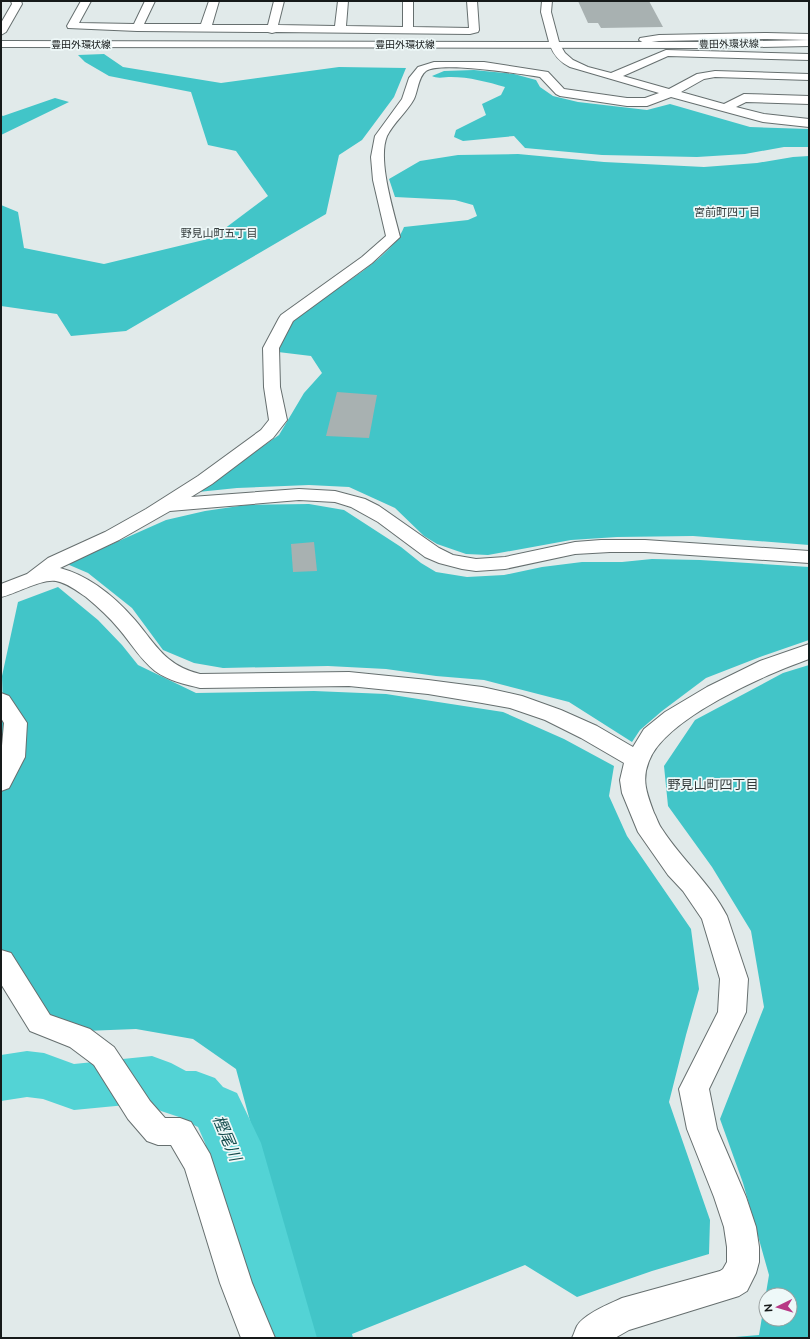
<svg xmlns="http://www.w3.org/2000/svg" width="810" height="1339" font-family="Raleway,'Noto Sans JP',sans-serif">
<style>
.forest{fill:#42c5c8;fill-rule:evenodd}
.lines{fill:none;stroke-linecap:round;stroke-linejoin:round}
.river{fill:#53d3d5;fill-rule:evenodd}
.building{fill:#a8b1b1}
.minor-casing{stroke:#666f6f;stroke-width:2}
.tertiary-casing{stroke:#666f6f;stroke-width:2}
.minor{fill:#fff;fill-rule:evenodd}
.tertiary{fill:#fff;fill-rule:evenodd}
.labels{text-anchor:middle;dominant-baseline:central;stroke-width:3.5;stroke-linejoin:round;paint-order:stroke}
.far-street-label{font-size:10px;fill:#161a1a;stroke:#eef8f8}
.far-neighbourhood-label{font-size:11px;fill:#333b3b;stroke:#eef8f8}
.neighbourhood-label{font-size:13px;fill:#333b3b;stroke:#eef8f8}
.near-water-label{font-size:16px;font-style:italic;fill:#164d4e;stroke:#eef8f8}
</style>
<rect width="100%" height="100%" fill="#e1eaea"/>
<g class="forest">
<polygon points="104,54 123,67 221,83 339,67 406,68 394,97 362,140 339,155 326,214 126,331 71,336 57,314 1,306 1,205 18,212 24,248 104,264 212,238 268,196 236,151 208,145 191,92 109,76 85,62 78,55"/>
<path d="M474,70l40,4 22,6 4,7 13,9 25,6 69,8 23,-6 80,23 59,2v18h-25l-39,7 -48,3 -95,-2 -77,-7 -11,-12 -51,5 -9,-4 2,-7 30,-15 -4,-11 19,-9 4,-8c-17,-5 -36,-10 -54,-10 -6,0 -14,2 -19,-1l12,-5z"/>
<polygon points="55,98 69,102 1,135 1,115 3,116"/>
<path d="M518,154l86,8 100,5 53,-4 36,-6 16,-1v389l-116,-9 -76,1 -46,3 -83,15 -22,-1 -29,-10 -13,-8 -29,-28 -46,-21 -40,-2 -72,3 -39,4 81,-57 25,-42 18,-20 -11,-17 -33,-4c4,-9 12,-28 19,-35 28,-24 94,-56 107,-90l64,-7 9,-4 -4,-11 -18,-5 -60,-3 -6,-18 31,-18 38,-6z"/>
<polygon points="309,504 344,510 401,547 421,563 436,572 467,577 504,575 542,567 582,562 622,562 652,559 700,560 809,567 809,640 760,657 706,678 662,711 640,730 632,742 569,702 484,680 436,676 386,669 328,666 223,668 194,663 163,650 132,608 88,573 67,564 166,520 205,511 246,505"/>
<polygon points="58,587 98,620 122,645 138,665 196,693 314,691 386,694 503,712 564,739 614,766 609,796 627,836 691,929 699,989 686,1035 669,1102 710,1220 709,1254 652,1271 577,1297 525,1265 352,1334 353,1338 306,1338 278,1225 236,1069 193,1039 136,1029 59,1032 1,982 1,725 3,709 2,676 18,602"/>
<path d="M809,665v673h-86l36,-3 10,-60 -26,-92 -23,-64 44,-112 -13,-76 -39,-64 -44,-61 -4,-40 31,-46 88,-47zM766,1295h24v24h-24z"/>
</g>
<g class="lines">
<polygon class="river" points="27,1051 44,1053 74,1064 152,1056 171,1063 186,1071 196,1071 215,1078 223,1087 237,1093 261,1143 317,1338 255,1338 205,1143 198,1127 185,1121 182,1118 161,1111 147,1103 74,1110 43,1099 27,1097 1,1101 1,1055"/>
</g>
<g class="building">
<polygon points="578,1 649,1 663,27 601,28 598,23 588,23"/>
<polygon points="337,392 377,395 369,438 326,436"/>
<polygon points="314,542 317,571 293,572 291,544"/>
</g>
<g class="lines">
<g class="minor-casing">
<g id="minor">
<polygon points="11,1 21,1 22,4 6,32 1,35 1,23 12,4"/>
<polygon points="81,1 91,1 79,23 134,24 145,1 155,1 144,24 201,24 209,1 219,1 212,25 268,25 274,1 284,1 278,25 335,26 338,1 348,1 346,26 403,27 403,1 413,1 413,27 469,28 467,1 477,1 479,30 478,32 470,34 276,32 272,33 268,32 137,31 68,28 67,26"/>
<polygon points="767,33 809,34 809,40 767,39 659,41 644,43 639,40 640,38 659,35"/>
<path d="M555,42l4,1 6,10 8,7 15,7 23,6 55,-23 143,4v6l-141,-4 -45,20 46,13 28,-15 18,-3 94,3v6l-94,-3 -11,2 -23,13 43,12 20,-10 65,2v8l-63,-2 -10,5 28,7 45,5v8l-46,-5 -92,-25 -24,9h-20l-67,-10 -4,-2 -16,-17c-20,-3 -99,-16 -114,-6 -8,6 -8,20 -12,28 -7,13 -20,23 -27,37 -10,24 7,76 13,101l-28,26 -79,58 -14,27 1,39 7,33 -14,18 -61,46 -21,13 108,-8 36,2 30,8 14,7 60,42 14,7 23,4 29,-2 70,-15 26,-2h44l164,11v12l-164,-11h-35l-35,2 -70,15 -29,2 -14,-2 -23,-6 -14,-6 -47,-35 -27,-15 -16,-5 -36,-2 -129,11 -51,29 -59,28c30,8 55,29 75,52 22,26 30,45 65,54l149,-2 79,8 54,7 40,9 39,14 36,16 36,21 11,-18 21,-17 42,-25 53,-26 49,-17v15c-42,15 -144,59 -160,102 -8,19 -2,33 5,52 3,5 4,11 8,16 20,31 48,54 65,87l21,63 -2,33 -37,77 8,40 29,68 10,30 3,20v15l-3,11 -9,18 -8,5 -110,34 -14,8h-43c2,-4 3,-8 5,-12 7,-12 32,-22 45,-28l98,-27 3,-2 4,-7v-15l-3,-20 -10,-30 -27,-68 -8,-40 39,-77 2,-33 -18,-60 -19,-28 -15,-16 -30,-43 -16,-39 -2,-13 4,-17 -43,-25 -36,-18 -35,-12 -28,-5 -54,-9 -79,-8 -149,2c-16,-4 -31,-7 -45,-17 -15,-12 -24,-28 -36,-42 -10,-12 -21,-22 -33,-32 -9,-6 -19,-14 -30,-16 -13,-3 -41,13 -55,16v-13l26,-10 21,-16 57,-26 41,-23 52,-33 63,-46 8,-10 -5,-33 -1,-39 16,-30 2,-3 81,-58 24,-21 -13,-56 -2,-23 4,-21 27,-37 7,-21 9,-11 16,-5h50l64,10 16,17 63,9h18l14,-5 -89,-26c-10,-5 -16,-11 -20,-22z"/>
<polygon points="1,693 9,696 27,723 25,757 9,788 1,791 1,757 4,723 1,718"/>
<polygon points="1,950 11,953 50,1015 90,1029 114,1047 150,1101 165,1118 180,1118 191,1122 210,1154 252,1283 275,1338 241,1338 220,1283 185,1169 171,1145 158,1145 147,1141 128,1119 94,1065 70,1047 30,1031 1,984"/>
</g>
</g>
<g class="tertiary-casing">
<polygon id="tertiary" points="542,1 552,1 551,12 559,42 705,42 809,40 809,46 705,48 1,47 1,41 549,42 541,12"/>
</g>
<use href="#minor" class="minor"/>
<use href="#tertiary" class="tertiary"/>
</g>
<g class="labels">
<g class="far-street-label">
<text x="81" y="44">豊田外環状線</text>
<text x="405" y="44">豊田外環状線</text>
<text transform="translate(729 44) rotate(-1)">豊田外環状線</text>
</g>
<g class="far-neighbourhood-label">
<text x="727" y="212">宮前町四丁目</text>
<text x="219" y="233">野見山町五丁目</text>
</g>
<g class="neighbourhood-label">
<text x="713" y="784">野見山町四丁目</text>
</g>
<g class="near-water-label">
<text transform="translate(227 1138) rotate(67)">樫尾川</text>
</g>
</g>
<rect width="810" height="1339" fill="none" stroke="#161a1a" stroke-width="4"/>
<g transform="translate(778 1307) rotate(265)"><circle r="19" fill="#eef8f8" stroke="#989f9f"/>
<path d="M0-3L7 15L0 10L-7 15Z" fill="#b83986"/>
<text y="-6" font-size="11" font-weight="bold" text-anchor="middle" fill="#161a1a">N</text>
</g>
</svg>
